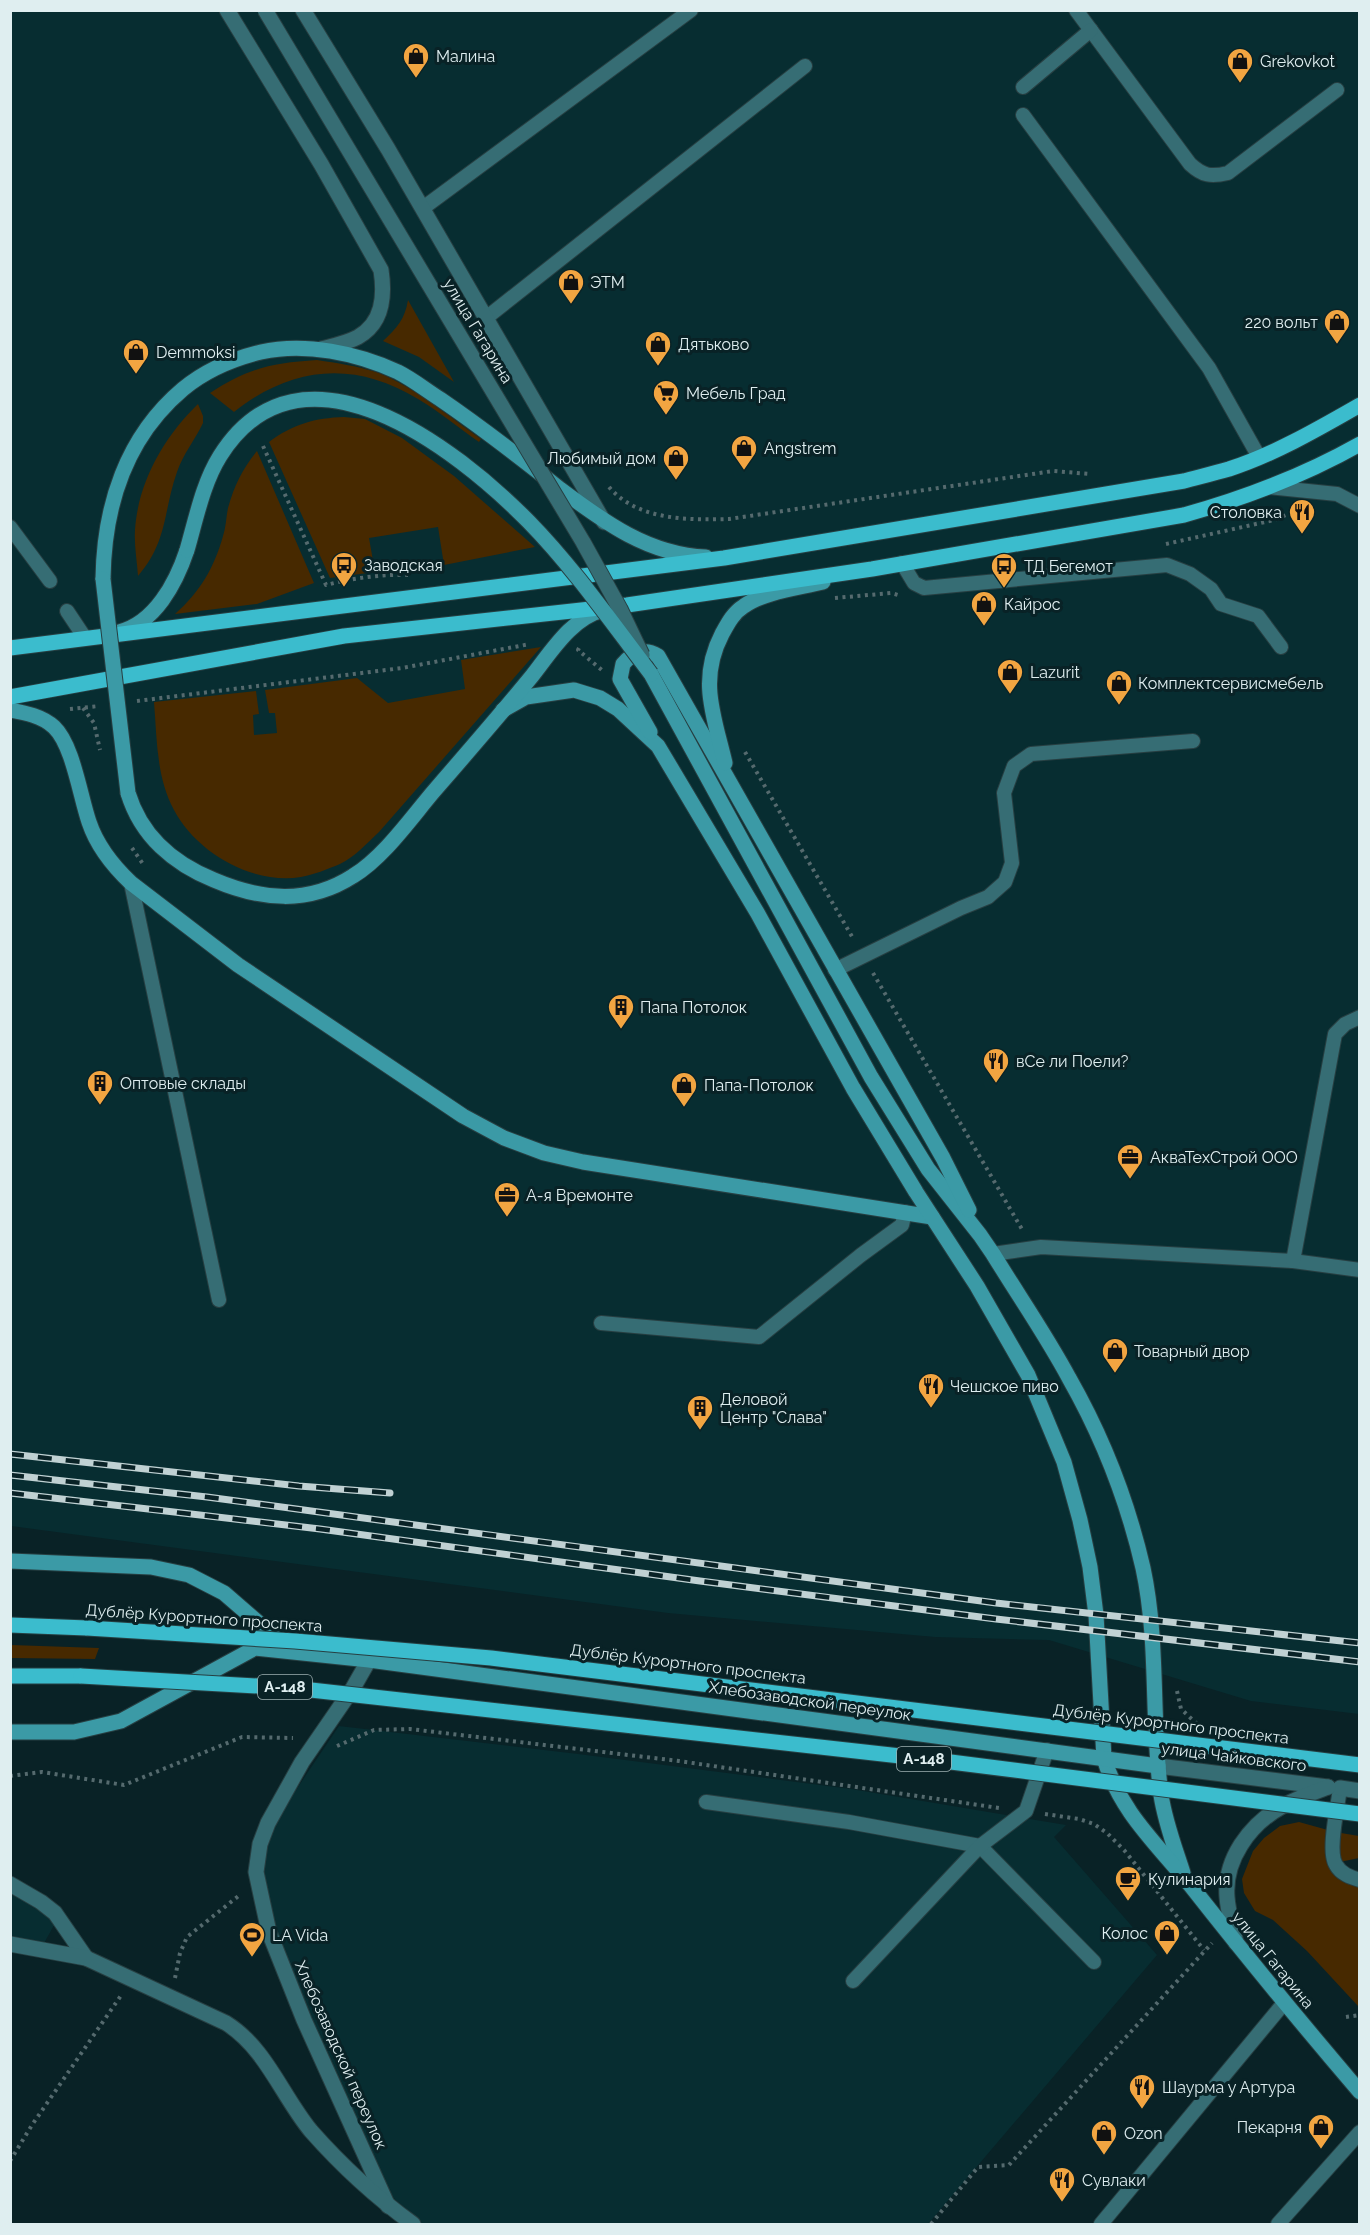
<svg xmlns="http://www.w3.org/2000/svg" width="1370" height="2235" font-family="Raleway,sans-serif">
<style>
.built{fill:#072d31}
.green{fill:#472900}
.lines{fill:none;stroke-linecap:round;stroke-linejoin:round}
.service-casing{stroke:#273f42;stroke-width:16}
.minor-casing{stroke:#273f42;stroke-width:17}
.tertiary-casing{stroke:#273f42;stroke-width:17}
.secondary-casing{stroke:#273f42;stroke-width:17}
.primary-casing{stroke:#273f42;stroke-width:17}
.path{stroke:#556a6e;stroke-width:4;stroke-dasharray:3 4.5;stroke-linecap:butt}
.service{stroke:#366d74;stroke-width:14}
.minor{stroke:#366d74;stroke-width:15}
.tertiary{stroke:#366d74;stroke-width:15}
.secondary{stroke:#3b9aa6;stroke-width:15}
.primary{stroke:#3bbccd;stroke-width:15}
.rail-casing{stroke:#c0d1d3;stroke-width:7}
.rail{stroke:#092226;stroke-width:4.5;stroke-dasharray:14;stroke-linecap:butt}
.tertiary-bridge-casing{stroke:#273f42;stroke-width:17;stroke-linecap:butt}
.secondary-bridge-casing{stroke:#273f42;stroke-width:17;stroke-linecap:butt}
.primary-bridge-casing{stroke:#273f42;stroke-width:17;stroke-linecap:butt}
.tertiary-bridge{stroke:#366d74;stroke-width:15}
.secondary-bridge{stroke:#3b9aa6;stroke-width:15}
.primary-bridge{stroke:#3bbccd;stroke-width:15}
.labels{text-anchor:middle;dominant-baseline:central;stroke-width:6;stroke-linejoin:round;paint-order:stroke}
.shield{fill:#092226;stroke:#9fb1b3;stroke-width:1.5}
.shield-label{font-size:15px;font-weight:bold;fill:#dfeef0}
.poi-label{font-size:16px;fill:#dfeef0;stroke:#092226;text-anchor:start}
.street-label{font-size:16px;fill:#dfeef0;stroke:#092226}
</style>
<rect width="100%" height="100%" fill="#092226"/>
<g class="built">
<polygon points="11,11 1359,11 1359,1714 1251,1701 1049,1640 935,1637 668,1613 11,1526"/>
<polygon points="339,1726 578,1754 851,1789 1066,1825 1054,1837 1157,1955 928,2224 423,2224 397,2204 382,2177 273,1931 260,1872 271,1827"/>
<polygon points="10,1881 63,1909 43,1945 11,1941"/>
</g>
<g class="green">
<path d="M408,300l46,82 -35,-25 -36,-16c14,-13 22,-22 25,-41z"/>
<path d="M317,360c20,3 40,6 59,12 38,14 72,44 105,67l-2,3c-20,-14 -39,-30 -61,-43 -64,-39 -126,-33 -184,13l-24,-19c38,-25 62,-30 107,-33z"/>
<path d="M198,404l5,12v7c-8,17 -20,31 -26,49 -14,40 -9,69 -39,104 -1,-15 -4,-31 -3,-46 3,-48 29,-93 63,-126z"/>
<path d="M344,417l21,2 37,19 52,38 81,71 -91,18 -6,-38 -69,11 6,34 -45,6 -61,-136c24,-18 46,-24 75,-25z"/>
<path d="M257,451l57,132 -57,21 -82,10c25,-22 39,-46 48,-78 3,-9 3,-18 5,-28 6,-22 15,-40 29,-57z"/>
<path d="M541,647l-162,185c-12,11 -24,25 -39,32 -12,5 -27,11 -39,13 -49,8 -105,-25 -127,-67 -18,-33 -17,-72 -20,-108l102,-11 3,23 -6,1 1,20 23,-2 -2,-20h-6l-4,-23 92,-12 31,25 77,-14 -4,-29z"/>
<polygon points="11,1645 99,1648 95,1659 11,1658"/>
<polygon points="1299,1822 1335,1832 1359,1836 1359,1858 1335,1863 1359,1880 1358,2006 1307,1951 1273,1920 1255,1911 1244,1893 1242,1879 1253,1851 1264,1838 1280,1826"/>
</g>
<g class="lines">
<g class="service-casing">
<g id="service">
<path d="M1076,10l114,154c13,12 21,13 38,9l109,-83"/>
<polyline points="1023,87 1091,30"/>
<polyline points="1023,115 1209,368 1259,457"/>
<polyline points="423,208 691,10"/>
<polyline points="486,318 805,66"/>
<polyline points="1269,487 1337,494 1360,506"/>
<polyline points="10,527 50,581"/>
<polyline points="902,563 914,583 924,588 1167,565 1190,574 1211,589 1221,604 1258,616 1281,647"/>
<polyline points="67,611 85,638"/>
<polyline points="131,883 219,1300"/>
<polyline points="835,970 961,908 988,897 1005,882 1012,863 1004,793 1014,766 1031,754 1193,741"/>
<polyline points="993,1254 1041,1247 1293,1261 1360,1270"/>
<polyline points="1293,1261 1335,1034 1345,1024 1360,1017"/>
<polyline points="601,1323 759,1337 861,1255 902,1225 905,1212"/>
<path d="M1340,1788c-2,18 -13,63 -4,77 5,9 14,12 24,15"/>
<polyline points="706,1802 849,1822 980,1846 1094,1962"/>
<polyline points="853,1981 980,1846 1026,1811 1047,1750"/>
<polyline points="1101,2224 1284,2003"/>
<polyline points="1278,2224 1360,2132"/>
</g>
</g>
<g class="minor-casing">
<g id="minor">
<polyline points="369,1660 353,1688 302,1762 268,1823 260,1844 256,1872 269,1932 304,2020 388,2206"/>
<polyline points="10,1884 41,1902 55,1913 86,1958"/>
<path d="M10,1944l76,14 140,65c40,25 56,73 85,108 30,34 66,67 102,93"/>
</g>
</g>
<g class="tertiary-casing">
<g id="tertiary">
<path d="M227,10l94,154 60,106c4,26 2,53 -23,67 -11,6 -25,9 -37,12"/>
<polyline points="303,10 388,149 604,522"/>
<polyline points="1158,1766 1328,1787"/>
<polyline points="1340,1788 1360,1791"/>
<path d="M1236,1943c-3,-15 -8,-31 -9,-46 -3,-37 22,-72 54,-90 14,-8 31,-14 47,-20"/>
</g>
</g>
<g class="secondary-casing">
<g id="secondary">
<path d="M103,579c1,-73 23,-142 80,-190 23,-19 49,-30 78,-37 44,-10 96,1 137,20 14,7 28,18 42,27 41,28 81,59 120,90 44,33 89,66 146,68"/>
<path d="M119,632c36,-9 57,-49 68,-82"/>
<path d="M651,674l220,403 57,92 52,66 13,19c25,41 53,81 76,124 33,58 59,125 74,190 16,74 8,152 18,227 4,27 14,53 22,78"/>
<path d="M10,710c16,3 32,6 44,17 19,18 26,69 35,95 8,24 24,44 42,61l107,82 225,151 41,22 40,15 39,9 349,55"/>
<path d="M503,710l23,-13 48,-7 26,8 18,11 40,37 100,168 95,174 63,104 61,94 51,89 36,87 16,58 10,47 6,48 8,143c16,54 53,86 87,128 55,70 111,138 169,206"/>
<path d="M650,732l-30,-53 3,-15c10,-12 22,-16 35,-8l285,502 26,52"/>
<path d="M725,763c-11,-47 -27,-83 -3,-129 6,-11 11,-21 22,-28 20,-14 55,-18 79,-24"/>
<path d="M128,793c13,43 46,71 86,87 47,20 94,25 139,-4 31,-19 58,-58 81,-85 33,-38 66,-76 98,-115 19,-24 40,-59 72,-66"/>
<polyline points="10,1561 151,1567 189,1575 224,1593 284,1645"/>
<polyline points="10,1732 74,1732 121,1721 255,1648 369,1660 1158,1766"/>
</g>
</g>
<g class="primary-casing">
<g id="primary">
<path d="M10,648l714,-90 460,-77c15,-4 31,-8 45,-12 46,-15 89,-40 131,-64"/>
<path d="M10,697l334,-61 283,-31 245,-36 312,-54c61,-17 121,-40 176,-71"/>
<polyline points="10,1625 87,1628"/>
<polyline points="10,1676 81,1676"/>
</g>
</g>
<g class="path">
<path d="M263,446l63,139c28,-7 56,-11 84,-10"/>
<path d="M609,487c29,34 80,33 120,32l324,-48 37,3"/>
<polyline points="1166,544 1274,520 1298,510"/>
<polyline points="835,598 891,593 898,595"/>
<polyline points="579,648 578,650 603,671"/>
<polyline points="137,701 402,668 530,644"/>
<polyline points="83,708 94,723 100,750"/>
<polyline points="70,709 99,706"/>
<polyline points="745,752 854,940"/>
<polyline points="132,848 143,864"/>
<polyline points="873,973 1023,1231"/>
<polyline points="1177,1691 1181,1709 1197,1724"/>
<polyline points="337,1746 374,1730 410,1729 679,1761 999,1808"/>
<polyline points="10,1776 42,1772 124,1785 242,1737 293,1738"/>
<polyline points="1045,1814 1079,1819 1094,1824 1107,1833 1124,1850 1204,1950"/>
<polyline points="175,1978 180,1953 187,1937 241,1894"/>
<polyline points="1346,2017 1360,2015"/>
<polyline points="10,2161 32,2125 122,1994"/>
<polyline points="931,2224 978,2167 1009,2165 1212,1943"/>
</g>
<use href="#service" class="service"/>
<use href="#minor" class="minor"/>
<use href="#tertiary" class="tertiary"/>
<use href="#secondary" class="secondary"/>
<use href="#primary" class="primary"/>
<g class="rail-casing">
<g id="rail">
<polyline points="10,1454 299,1486 390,1493"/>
<polyline points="10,1475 207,1497 996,1603 1360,1643"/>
<polyline points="10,1493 320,1529 700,1581 996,1619 1360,1662"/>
</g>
</g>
<use href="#rail" class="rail"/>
<g class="tertiary-bridge-casing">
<polyline id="tertiary-bridge" points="265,10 583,542 620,609 642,655"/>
</g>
<g class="secondary-bridge-casing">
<g id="secondary-bridge">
<path d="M187,550c9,-31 16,-67 33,-94 81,-129 236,-8 309,66 45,46 83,101 122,152"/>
<polyline points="103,579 128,793"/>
</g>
</g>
<g class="primary-bridge-casing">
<g id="primary-bridge">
<polyline points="87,1628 295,1641 491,1658 1360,1765"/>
<polyline points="81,1676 293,1688 927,1759 1360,1814"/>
</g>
</g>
<use href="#tertiary-bridge" class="tertiary-bridge"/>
<use href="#secondary-bridge" class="secondary-bridge"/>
<use href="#primary-bridge" class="primary-bridge"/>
</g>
<defs>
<g id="shop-pin" transform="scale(1.35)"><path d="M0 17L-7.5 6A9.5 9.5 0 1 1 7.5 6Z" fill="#f2a541" stroke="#092226"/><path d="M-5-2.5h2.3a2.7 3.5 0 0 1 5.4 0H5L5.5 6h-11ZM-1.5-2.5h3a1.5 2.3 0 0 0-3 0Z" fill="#111"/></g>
<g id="supermarket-pin" transform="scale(1.35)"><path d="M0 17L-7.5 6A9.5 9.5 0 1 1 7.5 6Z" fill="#f2a541" stroke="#092226"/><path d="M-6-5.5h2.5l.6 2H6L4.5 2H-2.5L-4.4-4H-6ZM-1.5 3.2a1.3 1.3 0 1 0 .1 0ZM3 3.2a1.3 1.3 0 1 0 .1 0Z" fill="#111"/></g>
<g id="restaurant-pin" transform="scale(1.35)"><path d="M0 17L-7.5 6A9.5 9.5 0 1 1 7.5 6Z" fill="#f2a541" stroke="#092226"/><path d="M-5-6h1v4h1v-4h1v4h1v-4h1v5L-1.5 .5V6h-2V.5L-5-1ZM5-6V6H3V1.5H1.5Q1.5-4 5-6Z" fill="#111"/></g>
<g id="bus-pin" transform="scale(1.35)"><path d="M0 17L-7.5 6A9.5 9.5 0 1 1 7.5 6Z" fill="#f2a541" stroke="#092226"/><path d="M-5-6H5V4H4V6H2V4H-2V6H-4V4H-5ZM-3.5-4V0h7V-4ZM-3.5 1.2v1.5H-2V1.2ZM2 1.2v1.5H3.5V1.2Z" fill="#111"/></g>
<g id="building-pin" transform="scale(1.35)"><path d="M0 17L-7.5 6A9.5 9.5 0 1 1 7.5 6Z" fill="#f2a541" stroke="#092226"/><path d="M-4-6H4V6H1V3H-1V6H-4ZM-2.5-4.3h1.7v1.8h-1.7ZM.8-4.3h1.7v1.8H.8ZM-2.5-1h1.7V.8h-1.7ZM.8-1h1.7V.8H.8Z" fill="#111"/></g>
<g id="office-pin" transform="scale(1.35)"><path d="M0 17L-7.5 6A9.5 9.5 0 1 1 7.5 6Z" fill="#f2a541" stroke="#092226"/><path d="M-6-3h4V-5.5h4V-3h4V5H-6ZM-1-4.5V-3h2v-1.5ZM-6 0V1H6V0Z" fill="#111"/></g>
<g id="cafe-pin" transform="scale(1.35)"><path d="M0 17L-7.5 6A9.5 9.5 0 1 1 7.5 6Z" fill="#f2a541" stroke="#092226"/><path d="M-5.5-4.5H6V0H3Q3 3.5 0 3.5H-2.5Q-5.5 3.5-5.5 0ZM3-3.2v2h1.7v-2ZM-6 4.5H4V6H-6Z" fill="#111"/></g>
<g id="stadium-pin" transform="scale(1.35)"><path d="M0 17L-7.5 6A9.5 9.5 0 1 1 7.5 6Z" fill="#f2a541" stroke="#092226"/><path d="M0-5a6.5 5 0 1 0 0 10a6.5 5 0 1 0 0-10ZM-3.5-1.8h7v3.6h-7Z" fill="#111"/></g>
</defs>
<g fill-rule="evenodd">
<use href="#shop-pin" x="416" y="56"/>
<use href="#shop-pin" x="1240" y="61"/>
<use href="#shop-pin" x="571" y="282"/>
<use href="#shop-pin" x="1337" y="322"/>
<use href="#shop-pin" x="658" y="344"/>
<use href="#shop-pin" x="136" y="352"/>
<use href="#supermarket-pin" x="666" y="393"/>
<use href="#shop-pin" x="744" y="448"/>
<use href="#shop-pin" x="676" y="458"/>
<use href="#restaurant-pin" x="1302" y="512"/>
<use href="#bus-pin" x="344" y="565"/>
<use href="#bus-pin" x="1004" y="566"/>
<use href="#shop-pin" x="984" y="604"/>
<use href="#shop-pin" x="1010" y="672"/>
<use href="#shop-pin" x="1119" y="683"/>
<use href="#building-pin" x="621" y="1007"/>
<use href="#restaurant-pin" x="996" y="1061"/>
<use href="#building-pin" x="100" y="1083"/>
<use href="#shop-pin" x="684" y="1085"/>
<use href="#office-pin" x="1130" y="1157"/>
<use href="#office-pin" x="507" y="1195"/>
<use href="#shop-pin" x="1115" y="1351"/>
<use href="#restaurant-pin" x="931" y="1386"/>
<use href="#building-pin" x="700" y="1408"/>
<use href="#cafe-pin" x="1128" y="1879"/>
<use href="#shop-pin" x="1167" y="1933"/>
<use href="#stadium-pin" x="252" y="1935"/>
<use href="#restaurant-pin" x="1142" y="2087"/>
<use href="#shop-pin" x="1321" y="2127"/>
<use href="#shop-pin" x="1104" y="2133"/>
<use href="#restaurant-pin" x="1062" y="2180"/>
</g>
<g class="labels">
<g class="shield">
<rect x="258" y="1675" width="54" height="24" rx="4.5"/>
<rect x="897" y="1747" width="54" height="24" rx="4.5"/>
</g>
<g class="shield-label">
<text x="285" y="1687">А-148</text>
<text x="924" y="1759">А-148</text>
</g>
<g class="poi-label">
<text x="436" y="56">Малина</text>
<text x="1260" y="61">Grekovkot</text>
<text x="590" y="282">ЭТМ</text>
<text x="1318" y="322" text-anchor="end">220 вольт</text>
<text x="678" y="344">Дятьково</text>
<text x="156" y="352">Demmoksi</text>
<text x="686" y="393">Мебель Град</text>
<text x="764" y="448">Angstrem</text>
<text x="656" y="458" text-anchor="end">Любимый дом</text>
<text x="1282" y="512" text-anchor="end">Столовка</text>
<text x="364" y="565">Заводская</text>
<text x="1024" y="566">ТД Бегемот</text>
<text x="1004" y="604">Кайрос</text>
<text x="1030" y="672">Lazurit</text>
<text x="1138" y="683">Комплектсервисмебель</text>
<text x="640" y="1007">Папа Потолок</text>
<text x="1016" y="1061">вСе ли Поели?</text>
<text x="120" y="1083">Оптовые склады</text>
<text x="704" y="1085">Папа-Потолок</text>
<text x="1150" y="1157">АкваТехСтрой ООО</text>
<text x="526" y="1195">А-я Времонте</text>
<text x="1134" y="1351">Товарный двор</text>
<text x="950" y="1386">Чешское пиво</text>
<text x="720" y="1399">Деловой<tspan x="720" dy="18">Центр "Слава"</tspan></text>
<text x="1148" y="1879">Кулинария</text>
<text x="1148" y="1933" text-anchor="end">Колос</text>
<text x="272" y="1935">LA Vida</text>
<text x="1162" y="2087">Шаурма у Артура</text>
<text x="1302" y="2127" text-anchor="end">Пекарня</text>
<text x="1124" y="2133">Ozon</text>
<text x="1082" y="2180">Сувлаки</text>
</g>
<g class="street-label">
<text transform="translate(478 331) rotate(59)">улица Гагарина</text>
<text transform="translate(204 1618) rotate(4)">Дублёр Курортного проспекта</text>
<text transform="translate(688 1664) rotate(7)">Дублёр Курортного проспекта</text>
<text transform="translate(810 1701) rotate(8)">Хлебозаводской переулок</text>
<text transform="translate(1171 1724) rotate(7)">Дублёр Курортного проспекта</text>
<text transform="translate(1234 1757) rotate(7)">улица Чайковского</text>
<text transform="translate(1273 1960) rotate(51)">улица Гагарина</text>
<text transform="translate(341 2055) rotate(66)">Хлебозаводской переулок</text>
</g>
</g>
<rect width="1370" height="2235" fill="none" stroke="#dfeef0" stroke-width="24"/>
</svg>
